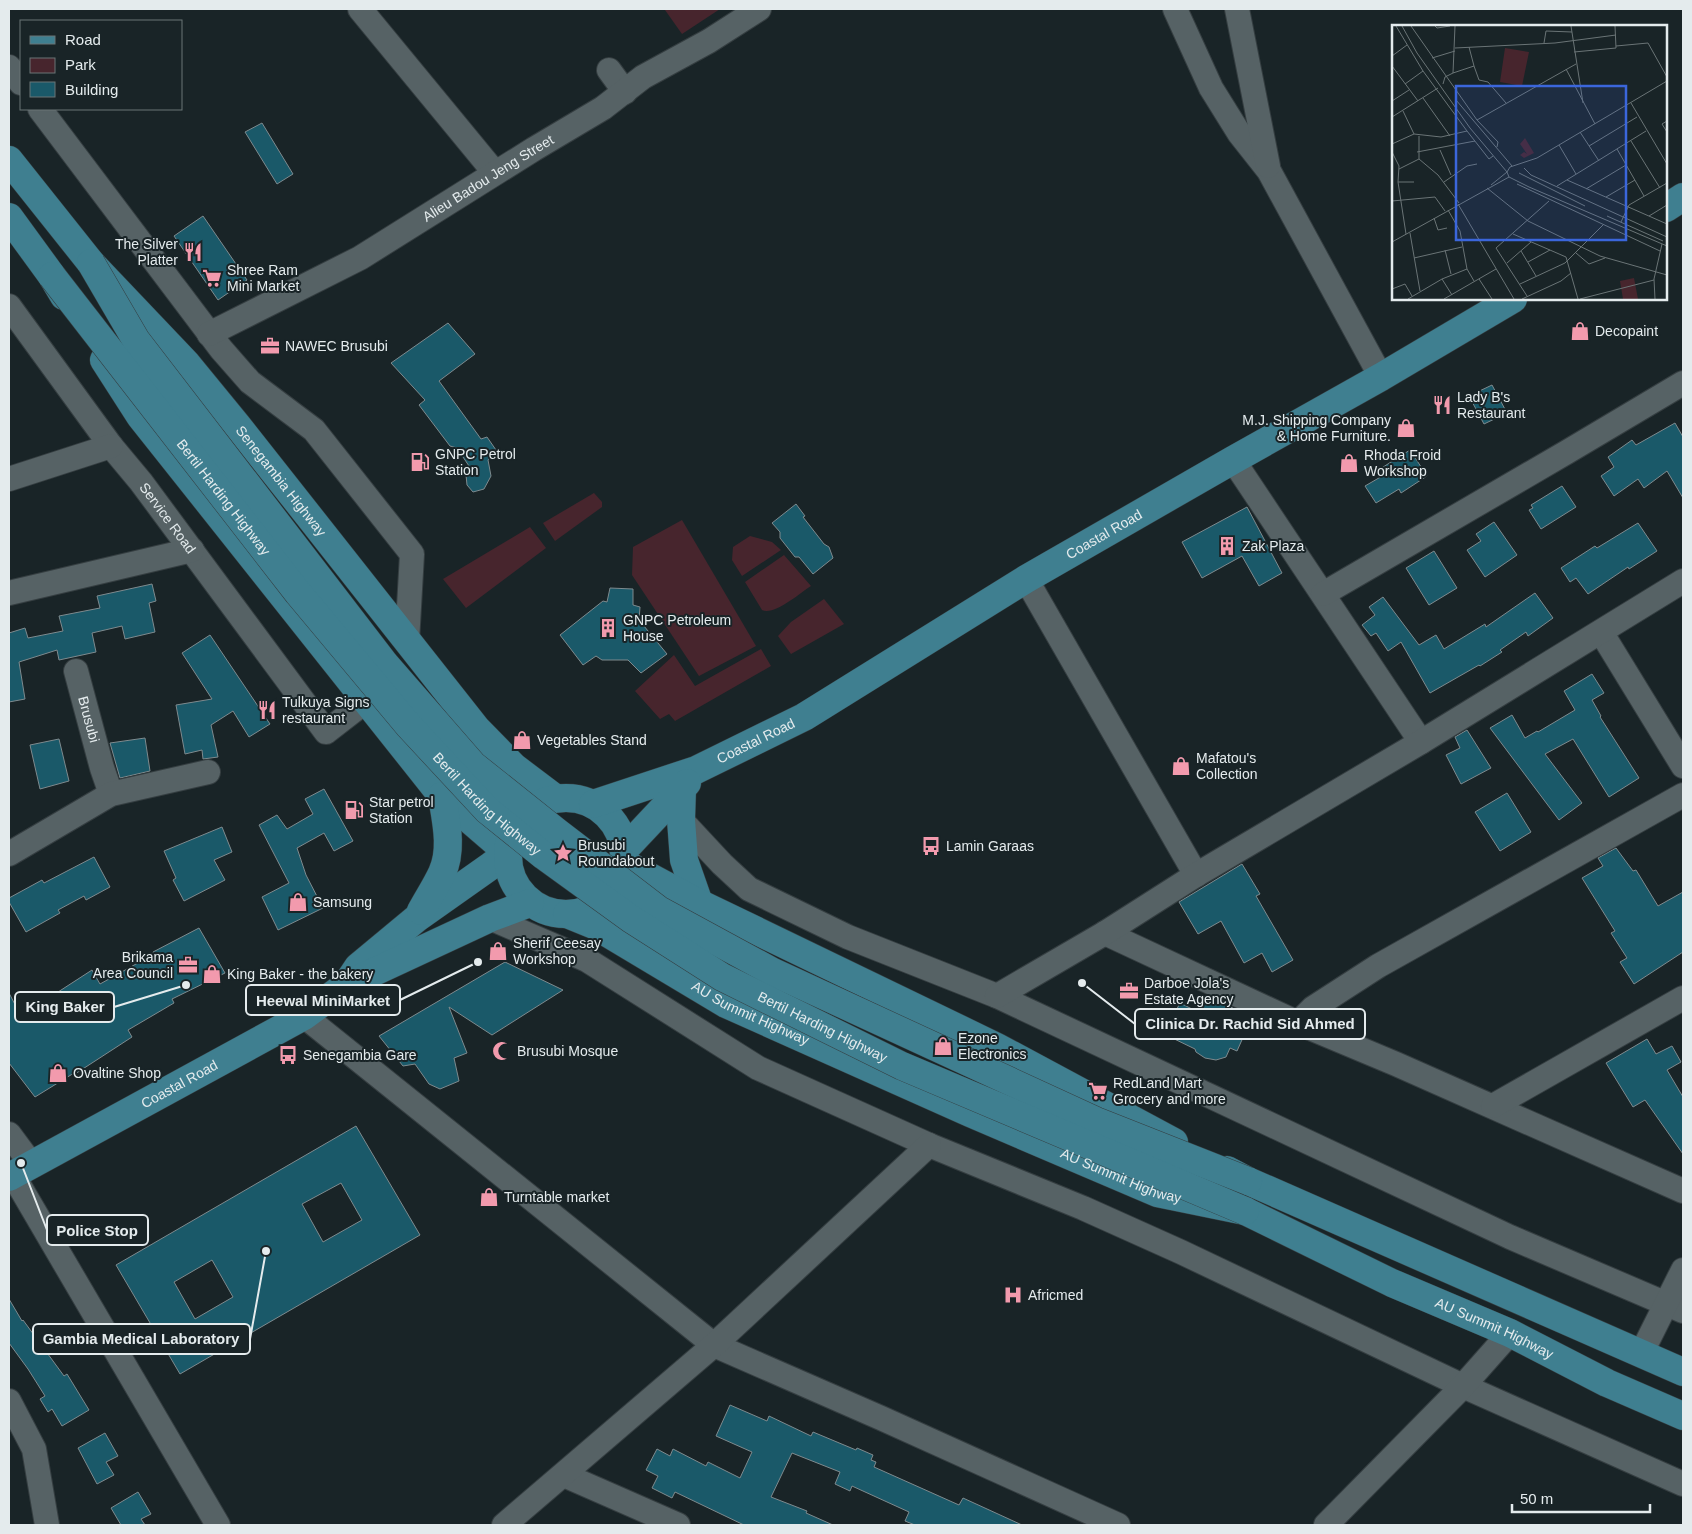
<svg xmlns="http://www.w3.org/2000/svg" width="1692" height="1534" font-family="Helvetica,sans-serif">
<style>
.green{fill:#47252d}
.building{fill:#1a5969;stroke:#7e8a8e;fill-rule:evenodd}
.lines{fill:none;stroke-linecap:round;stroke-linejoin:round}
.minor-casing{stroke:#353e41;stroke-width:26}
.major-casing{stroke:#353e41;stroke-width:29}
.minor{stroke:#566265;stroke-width:24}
.major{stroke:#3f7f90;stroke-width:28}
.major-bridge-casing{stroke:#353e41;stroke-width:29;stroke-linecap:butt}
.major-bridge{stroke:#3f7f90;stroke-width:28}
.labels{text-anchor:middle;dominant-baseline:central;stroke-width:4;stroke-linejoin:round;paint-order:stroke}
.street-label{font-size:14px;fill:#e4ebed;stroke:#192427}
.poi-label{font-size:14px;fill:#e4ebed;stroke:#192427;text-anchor:start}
.inset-road{fill:none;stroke:#6a7476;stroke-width:1}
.view{fill:#3b66db;fill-opacity:0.15;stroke:#3b66db;stroke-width:2.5}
.inset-edge{fill:none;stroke:#e4ebed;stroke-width:2.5}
.leader{fill:none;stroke:#e4ebed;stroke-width:2}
.callout-dot{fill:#e4ebed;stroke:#192427;stroke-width:2}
.callout{fill:#192427;stroke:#e4ebed;stroke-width:2}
.callout-label{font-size:15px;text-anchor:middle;font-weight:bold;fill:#e4ebed}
</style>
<rect width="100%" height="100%" fill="#192427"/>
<g class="green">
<polygon points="667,9 720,9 682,34 665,10"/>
<polygon points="594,493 602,502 602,507 555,541 543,523"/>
<polygon points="682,520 756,646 699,676 632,575 633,547"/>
<polygon points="530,527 546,548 466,608 443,579"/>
<polygon points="750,536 772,542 781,550 742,576 732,560 733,547"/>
<path d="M784,555l27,31c-11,7 -37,30 -49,24l-17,-28z"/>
<polygon points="824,599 844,624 791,654 778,636 791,622"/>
<polygon points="761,649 771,666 675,721 669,714 660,719 635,691 674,655 695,686"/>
</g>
<g class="building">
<polygon points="262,123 293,174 277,184 245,132"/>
<polygon points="203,216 247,280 218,300 174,236"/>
<polygon points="448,323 475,354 439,381 481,439 487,437 496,450 488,460 491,476 484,489 473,492 467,485 466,475 469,466 457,448 450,446 419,405 425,400 391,363"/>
<polygon points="1492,385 1507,413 1484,424 1469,396"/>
<polygon points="1675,423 1683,437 1683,498 1667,471 1644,488 1638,479 1614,496 1601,476 1614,467 1608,457 1632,440 1636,445"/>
<polygon points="1410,450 1427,476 1401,493 1399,489 1376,503 1365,486 1384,475 1380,469"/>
<polygon points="1562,486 1576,507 1541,529 1529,510 1533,508 1531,505"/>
<polygon points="796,504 805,516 803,517 824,544 829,547 833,558 813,574 799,557 795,557 780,538 780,532 772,523"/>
<polygon points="1247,507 1282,573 1259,586 1242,556 1202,578 1182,542"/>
<polygon points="1494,522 1517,555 1485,577 1467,550 1481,541 1476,534"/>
<polygon points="1638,523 1657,551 1629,569 1628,567 1588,594 1576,578 1570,582 1561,568 1595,546 1597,548"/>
<polygon points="1434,551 1457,588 1429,605 1406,568"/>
<polygon points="152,584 156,601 149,603 155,632 125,639 122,626 92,633 96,652 59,660 57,650 19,662 25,699 9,702 9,633 25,628 28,638 63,631 59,616 100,608 97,596"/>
<polygon points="610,588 633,589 633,605 640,607 639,620 667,654 641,673 628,660 602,660 596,656 583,665 560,635 603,601 607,602"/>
<polygon points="1535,593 1553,618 1528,636 1526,632 1500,650 1502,652 1480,666 1479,665 1430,693 1401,642 1388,651 1376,633 1371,636 1362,625 1375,615 1369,607 1383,597 1419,645 1436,635 1444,649 1485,624 1486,627"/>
<polygon points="210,635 270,724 249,737 233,711 211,725 218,757 203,759 202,750 185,754 176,705 212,699 182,653"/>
<polygon points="1592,674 1604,693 1592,700 1601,716 1600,717 1639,778 1609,797 1573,739 1545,754 1582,803 1559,820 1490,728 1512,715 1525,738 1537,731 1538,732 1575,710 1564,691"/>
<polygon points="1467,730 1491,768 1461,784 1446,755 1460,748 1455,737"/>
<polygon points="145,738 150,771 120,778 110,743"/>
<polygon points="59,739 69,781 40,789 30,745"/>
<polygon points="324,789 353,841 334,851 324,833 297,848 306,875 323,908 278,930 262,897 289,883 259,825 277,815 287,829 313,814 305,799"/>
<polygon points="1507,793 1531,832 1500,851 1475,812"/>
<polygon points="222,827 232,852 214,860 225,880 184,901 173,880 176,878 164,851"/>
<polygon points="1616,848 1633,871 1636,870 1658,906 1683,892 1683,952 1634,984 1620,962 1627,958 1611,933 1615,931 1582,878 1603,866 1598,858"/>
<polygon points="94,857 110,887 86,900 84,896 58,910 60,913 26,932 9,902 9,898 42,880 44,883"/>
<polygon points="1242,864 1260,894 1256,896 1293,960 1272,972 1262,953 1244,963 1221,921 1198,934 1179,902"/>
<polygon points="199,928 225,973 172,999 174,1003 128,1030 132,1037 75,1074 74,1073 35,1097 9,1063 9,993 21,1016 92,970 100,984 154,954 153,952"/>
<polygon points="505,962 563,990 492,1035 449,1007 467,1053 454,1058 459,1081 440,1089 429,1084 415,1064 403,1066 379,1036"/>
<polygon points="1208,996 1247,1015 1240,1031 1245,1033 1237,1051 1230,1048 1226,1057 1216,1060 1205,1058 1196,1052 1195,1049 1164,1034 1180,1003 1200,1013"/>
<polygon points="1647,1039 1656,1054 1672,1046 1681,1062 1667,1070 1683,1097 1683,1154 1645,1100 1633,1107 1606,1063"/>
<path d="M356,1126l64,109 -240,139 -64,-109zM341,1183l21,37 -39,22 -21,-38zM212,1260l21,37 -38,22 -21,-37z"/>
<polygon points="9,1299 22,1321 23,1320 64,1376 67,1374 89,1410 62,1426 52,1409 48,1412 40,1399 45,1396 28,1369 9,1343"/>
<polygon points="730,1405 767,1421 769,1416 811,1436 813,1432 856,1450 857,1448 873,1455 871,1460 876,1462 874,1467 959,1505 963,1498 1022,1525 915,1525 905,1521 909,1512 852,1486 850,1491 835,1484 840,1472 792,1453 771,1497 807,1511 806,1513 833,1525 744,1525 675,1492 672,1498 652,1488 658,1476 646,1470 657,1449 670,1456 673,1449 706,1466 708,1462 740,1478 752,1452 716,1436"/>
<polygon points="105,1433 118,1456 106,1462 114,1475 97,1484 78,1448"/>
<polygon points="138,1492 151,1514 141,1519 145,1525 121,1525 111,1508"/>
</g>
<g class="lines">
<g class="minor-casing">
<g id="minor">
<polyline points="360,9 495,173"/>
<polyline points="1175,9 1211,88 1239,133 1269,171 1381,377"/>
<polyline points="1237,9 1268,166"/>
<polyline points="9,67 21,83"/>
<polyline points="609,70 625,92"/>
<polyline points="40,109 221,349 250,382 314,430 412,554 407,642"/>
<path id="s1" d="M9,306l102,140 30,36 185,250 40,-31"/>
<path id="s2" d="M209,334l151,-76 174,-109 69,-41 40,-31 66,-36 50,-32"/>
<polyline points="1233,460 1421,742"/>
<polyline points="9,479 111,446"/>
<polyline points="1026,579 1196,875"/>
<polyline points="9,593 192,550"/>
<polyline points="1323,594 1567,452 1683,383"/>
<polyline points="1601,632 1683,766"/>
<path id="s3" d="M76,671l26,97 9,26"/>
<polyline points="681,820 722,864 749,889 848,937 997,996 1510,1237 1683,1311"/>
<polyline points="9,854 111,794 208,772"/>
<polyline points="490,918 587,960 758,1068 929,1145 1083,1208 1181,1252 1463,1386 1683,1484"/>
<polyline points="1105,933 1298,1023 1396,1064 1683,1191"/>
<polyline points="997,996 1105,933 1196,875 1421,742 1683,581"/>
<polyline points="304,1016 714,1345 881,1418 1118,1525"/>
<polyline points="1298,1023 1313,1008 1378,966 1683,795"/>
<polyline points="1493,1106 1683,998"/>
<polyline points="9,1134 32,1165"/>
<polyline points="13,1175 218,1525"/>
<polyline points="1641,1354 1683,1270"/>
<polyline points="9,1401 34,1449 47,1525"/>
<polyline points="564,1475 678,1525"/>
<polyline points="504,1525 714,1345 929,1145"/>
<polyline points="1326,1525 1463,1386 1510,1333"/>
</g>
</g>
<g class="major-casing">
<g id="major">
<path id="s4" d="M9,160l82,103 96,101 50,61 239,303 38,39 41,31"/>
<polyline points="1666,208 1683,197"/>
<polyline points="9,217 52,276 64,296"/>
<polyline points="104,360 140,416 442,796 507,852 492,865 417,918 358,967 346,985"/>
<polyline points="682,789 681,820 684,860 699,903"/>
<circle cx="566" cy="856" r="58"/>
<path id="s5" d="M593,804l103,-34 108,-53 222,-138 207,-119 148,-83 132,-78"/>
<polyline points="624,850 687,783"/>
<polyline points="624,863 699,903 997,1047 1174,1142"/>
<path d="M421,911c7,-13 15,-25 21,-38 11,-24 4,-52 0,-77"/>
<path id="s6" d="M567,914l27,11 132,79 244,109 187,80 88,18 147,72 118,50 97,50 76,33"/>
<polyline points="1227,1170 1248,1181 1683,1372"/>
<path id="s7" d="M9,1177l295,-161 42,-31 144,-67 40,-15"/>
</g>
</g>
<use href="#minor" class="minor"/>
<use href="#major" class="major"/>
<g class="major-bridge-casing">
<g id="major-bridge">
<polyline points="91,263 136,340 385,664 473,765 557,832 659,910 773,972 1096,1121 1248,1181"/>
<path id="s8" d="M52,276l246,317 111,133 78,84 57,46 87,63 91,58 180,89 343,145"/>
</g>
</g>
<use href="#major-bridge" class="major-bridge"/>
</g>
<defs>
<g id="restaurant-bare" transform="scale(1.5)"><path d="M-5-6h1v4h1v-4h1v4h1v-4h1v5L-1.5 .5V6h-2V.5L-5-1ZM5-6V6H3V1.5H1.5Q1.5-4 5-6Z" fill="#f29aad" stroke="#192427" stroke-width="2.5" paint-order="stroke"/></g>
<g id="supermarket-bare" transform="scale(1.5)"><path d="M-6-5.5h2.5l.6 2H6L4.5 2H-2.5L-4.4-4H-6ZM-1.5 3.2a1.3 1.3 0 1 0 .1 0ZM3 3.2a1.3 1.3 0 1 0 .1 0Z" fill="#f29aad" stroke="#192427" stroke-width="2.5" paint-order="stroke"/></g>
<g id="shop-bare" transform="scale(1.5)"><path d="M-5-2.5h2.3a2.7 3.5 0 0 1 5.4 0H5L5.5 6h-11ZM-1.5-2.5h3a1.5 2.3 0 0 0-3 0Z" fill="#f29aad" stroke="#192427" stroke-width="2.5" paint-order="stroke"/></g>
<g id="office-bare" transform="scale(1.5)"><path d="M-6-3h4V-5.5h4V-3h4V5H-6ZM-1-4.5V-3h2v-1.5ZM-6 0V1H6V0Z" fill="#f29aad" stroke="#192427" stroke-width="2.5" paint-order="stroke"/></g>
<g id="fuel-bare" transform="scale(1.5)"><path d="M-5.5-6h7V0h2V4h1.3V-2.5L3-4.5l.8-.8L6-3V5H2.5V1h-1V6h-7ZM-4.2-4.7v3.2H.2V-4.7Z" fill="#f29aad" stroke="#192427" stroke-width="2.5" paint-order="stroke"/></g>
<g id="building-bare" transform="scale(1.5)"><path d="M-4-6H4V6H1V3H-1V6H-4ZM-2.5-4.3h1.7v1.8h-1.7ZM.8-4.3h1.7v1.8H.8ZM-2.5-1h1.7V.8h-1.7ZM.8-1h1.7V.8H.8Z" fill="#f29aad" stroke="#192427" stroke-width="2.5" paint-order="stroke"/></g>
<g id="bus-bare" transform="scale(1.5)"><path d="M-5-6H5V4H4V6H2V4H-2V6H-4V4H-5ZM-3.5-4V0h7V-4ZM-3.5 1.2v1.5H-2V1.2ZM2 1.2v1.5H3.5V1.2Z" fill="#f29aad" stroke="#192427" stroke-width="2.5" paint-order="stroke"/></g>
<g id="sight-bare" transform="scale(1.5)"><path d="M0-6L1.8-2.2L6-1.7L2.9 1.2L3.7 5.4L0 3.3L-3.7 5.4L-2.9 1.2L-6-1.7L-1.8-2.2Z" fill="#f29aad" stroke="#192427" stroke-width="2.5" paint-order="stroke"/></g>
<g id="mosque-bare" transform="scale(1.5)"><path d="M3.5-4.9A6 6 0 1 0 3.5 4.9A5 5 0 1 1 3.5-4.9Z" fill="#f29aad" stroke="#192427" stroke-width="2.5" paint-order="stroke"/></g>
<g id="hospital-bare" transform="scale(1.5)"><path d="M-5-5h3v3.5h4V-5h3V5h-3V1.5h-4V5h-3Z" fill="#f29aad" stroke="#192427" stroke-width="2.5" paint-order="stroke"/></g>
</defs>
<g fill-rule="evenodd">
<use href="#restaurant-bare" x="193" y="252"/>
<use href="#supermarket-bare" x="212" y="278"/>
<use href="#shop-bare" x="1580" y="331"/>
<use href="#office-bare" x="270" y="346"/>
<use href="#restaurant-bare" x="1442" y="405"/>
<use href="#shop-bare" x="1406" y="428"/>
<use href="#fuel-bare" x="420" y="462"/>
<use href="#shop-bare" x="1349" y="463"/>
<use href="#building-bare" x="1227" y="546"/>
<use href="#building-bare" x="608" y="628"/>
<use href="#restaurant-bare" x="267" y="710"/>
<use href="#shop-bare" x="522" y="740"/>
<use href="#shop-bare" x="1181" y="766"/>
<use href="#fuel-bare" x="354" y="810"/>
<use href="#bus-bare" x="931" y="846"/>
<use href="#sight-bare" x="563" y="853"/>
<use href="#shop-bare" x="298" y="902"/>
<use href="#shop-bare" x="498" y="951"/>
<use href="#office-bare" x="188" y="965"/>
<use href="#shop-bare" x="212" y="974"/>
<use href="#office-bare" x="1129" y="991"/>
<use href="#shop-bare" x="943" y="1046"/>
<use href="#mosque-bare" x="502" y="1051"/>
<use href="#bus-bare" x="288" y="1055"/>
<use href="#shop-bare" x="58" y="1073"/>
<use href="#supermarket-bare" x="1098" y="1091"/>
<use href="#shop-bare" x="489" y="1197"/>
<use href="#hospital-bare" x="1013" y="1295"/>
</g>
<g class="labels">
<g class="street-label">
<text stroke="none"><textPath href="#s2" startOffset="320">Alieu Badou Jeng Street</textPath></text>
<text stroke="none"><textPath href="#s4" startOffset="421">Senegambia Highway</textPath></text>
<text stroke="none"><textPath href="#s8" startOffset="280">Bertil Harding Highway</textPath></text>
<text stroke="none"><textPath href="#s1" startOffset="265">Service Road</textPath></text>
<text stroke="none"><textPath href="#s5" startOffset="580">Coastal Road</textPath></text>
<text stroke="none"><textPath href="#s3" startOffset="50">Brusubi</textPath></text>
<text stroke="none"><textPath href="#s5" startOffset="175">Coastal Road</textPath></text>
<text stroke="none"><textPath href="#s8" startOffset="685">Bertil Harding Highway</textPath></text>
<text stroke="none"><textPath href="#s6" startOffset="209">AU Summit Highway</textPath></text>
<text stroke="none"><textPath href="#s8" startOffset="1090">Bertil Harding Highway</textPath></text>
<text stroke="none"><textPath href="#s7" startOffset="194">Coastal Road</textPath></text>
<text stroke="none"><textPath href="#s6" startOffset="614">AU Summit Highway</textPath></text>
<text stroke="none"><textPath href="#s6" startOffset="1019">AU Summit Highway</textPath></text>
</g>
<g class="poi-label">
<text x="178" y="244" text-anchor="end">The Silver<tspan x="178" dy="16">Platter</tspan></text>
<text x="227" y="270">Shree Ram<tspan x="227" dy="16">Mini Market</tspan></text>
<text x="1595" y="331">Decopaint</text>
<text x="285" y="346">NAWEC Brusubi</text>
<text x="1457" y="397">Lady B's<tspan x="1457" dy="16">Restaurant</tspan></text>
<text x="1391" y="420" text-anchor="end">M.J. Shipping Company<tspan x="1391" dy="16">&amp; Home Furniture.</tspan></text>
<text x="435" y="454">GNPC Petrol<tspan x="435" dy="16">Station</tspan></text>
<text x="1364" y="455">Rhoda Froid<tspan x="1364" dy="16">Workshop</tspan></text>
<text x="1242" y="546">Zak Plaza</text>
<text x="623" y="620">GNPC Petroleum<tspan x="623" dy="16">House</tspan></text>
<text x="282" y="702">Tulkuya Signs<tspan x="282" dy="16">restaurant</tspan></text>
<text x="537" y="740">Vegetables Stand</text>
<text x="1196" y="758">Mafatou's<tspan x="1196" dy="16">Collection</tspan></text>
<text x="369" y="802">Star petrol<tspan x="369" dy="16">Station</tspan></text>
<text x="578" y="845">Brusubi<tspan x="578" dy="16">Roundabout</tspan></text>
<text x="946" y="846">Lamin Garaas</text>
<text x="313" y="902">Samsung</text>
<text x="513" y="943">Sherif Ceesay<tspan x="513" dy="16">Workshop</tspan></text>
<text x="173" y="957" text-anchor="end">Brikama<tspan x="173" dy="16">Area Council</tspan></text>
<text x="227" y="974">King Baker - the bakery</text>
<text x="1144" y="983">Darboe Jola's<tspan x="1144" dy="16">Estate Agency</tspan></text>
<text x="958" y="1038">Ezone<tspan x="958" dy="16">Electronics</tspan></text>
<text x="517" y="1051">Brusubi Mosque</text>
<text x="303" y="1055">Senegambia Gare</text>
<text x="73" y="1073">Ovaltine Shop</text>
<text x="1113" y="1083">RedLand Mart<tspan x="1113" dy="16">Grocery and more</tspan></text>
<text x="504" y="1197">Turntable market</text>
<text x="1028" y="1295">Africmed</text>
</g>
</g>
<g transform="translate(1392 25)">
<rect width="275" height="275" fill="#192427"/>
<path d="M113,23l24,4 -7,34 -22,-4zM133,113l9,15 -10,5 -4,-3 4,-3 3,2 -7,-10zM242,253l4,21h-15l-3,-18z" fill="#47252d"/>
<path class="inset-road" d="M4,1l27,45 44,60 22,28 4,-3M10,1l15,27 53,75 37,44 -16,13M19,1l66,94 21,22 -1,5M43,1l2,2 13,-2M179,1l12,77M152,18l2,-12 26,1M224,21l32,-3 19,34M63,23l100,-5 61,-8M182,27l42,-4 -1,-22M0,31l15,-11M40,33l23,-7M0,41l26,35M82,41l5,14 9,2 18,21M174,44l29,55M61,48l21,-7 -5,-19M275,56l-130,77 -27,9 -3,5 2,5 20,10 138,59M13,59l18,-13M51,59l2,-7 8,-4 2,-47M31,73l27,38M64,75l56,66M0,76l17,-11M239,78l36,61M11,86l11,23M0,92l46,-29M85,95l99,-56M275,96l-5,3 5,8M188,107l19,29M27,111v23l19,16 21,28M239,116l29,47M0,119l22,-10 27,3 26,-6M167,120l17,29M197,121l48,-29M225,124l27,47M48,125l11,25M0,127l7,14 -1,16 8,52M25,127l58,-11M132,143l7,7 136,62M7,144l20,-10M127,148l66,33M175,155l100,44M6,157h16M52,157l23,-16 10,-2M125,159l143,67M165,161l89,-55M95,163l41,33 72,35 67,19M194,164l40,-24M214,172l29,-17M0,176l43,-4 10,14M66,179l56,95M56,185l12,21 7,38 7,12M215,191l56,25M257,191l18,-11M42,193l4,12 9,-2M229,197l8,-17 38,-22M18,208l10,58M121,209l53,23 12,42M0,217l117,-65M53,225l6,24M129,226l15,25M184,228l13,11 16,-6M22,233l48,-11M136,237l22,-12M115,238l24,-21M50,254l10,16M87,254l13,20M128,259l45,-21 39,-39M0,264l13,-5 7,12M135,271l-31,-48 53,-47M16,274l34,-20 25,-10M52,274l52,-30M130,274l39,-18 10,-8M188,274l74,-19M263,274l-1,-20 8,-35"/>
<path class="view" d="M64,61h170v154h-170z"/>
<rect width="275" height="275" class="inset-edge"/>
</g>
<path class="leader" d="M478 962L400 1000M186 985L114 1007M1082 983L1135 1024M21 1163L47 1230M266 1251L250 1339"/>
<g class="callout-dot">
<circle cx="478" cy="962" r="5"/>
<circle cx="186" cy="985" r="5"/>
<circle cx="1082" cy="983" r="5"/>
<circle cx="21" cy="1163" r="5"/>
<circle cx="266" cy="1251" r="5"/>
</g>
<g class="callout">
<rect x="246" y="985" width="154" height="30" rx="5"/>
<rect x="15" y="992" width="99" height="30" rx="5"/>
<rect x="1135" y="1009" width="230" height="30" rx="5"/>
<rect x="47" y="1215" width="101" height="30" rx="5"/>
<rect x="33" y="1324" width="217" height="30" rx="5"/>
</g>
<g class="callout-label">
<text x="323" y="1006">Heewal MiniMarket</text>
<text x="65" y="1012">King Baker</text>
<text x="1250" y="1029">Clinica Dr. Rachid Sid Ahmed</text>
<text x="97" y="1236">Police Stop</text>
<text x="141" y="1344">Gambia Medical Laboratory</text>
</g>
<rect width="1692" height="1534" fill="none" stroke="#e4ebed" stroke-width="20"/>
<rect x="20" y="20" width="162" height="90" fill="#192427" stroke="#6a7476"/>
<rect x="30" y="36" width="25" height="8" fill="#3f7f90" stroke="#6a7476"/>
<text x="65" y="45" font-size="15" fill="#e4ebed">Road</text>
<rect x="30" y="58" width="25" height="15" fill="#47252d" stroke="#6a7476"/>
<text x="65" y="70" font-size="15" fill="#e4ebed">Park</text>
<rect x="30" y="82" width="25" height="15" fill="#1a5969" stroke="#6a7476"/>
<text x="65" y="95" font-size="15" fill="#e4ebed">Building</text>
<path d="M1512 1504v8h138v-8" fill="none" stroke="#e4ebed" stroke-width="2.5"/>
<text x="1520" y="1504" font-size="15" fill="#e4ebed" stroke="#192427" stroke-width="4" paint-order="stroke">50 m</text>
</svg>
